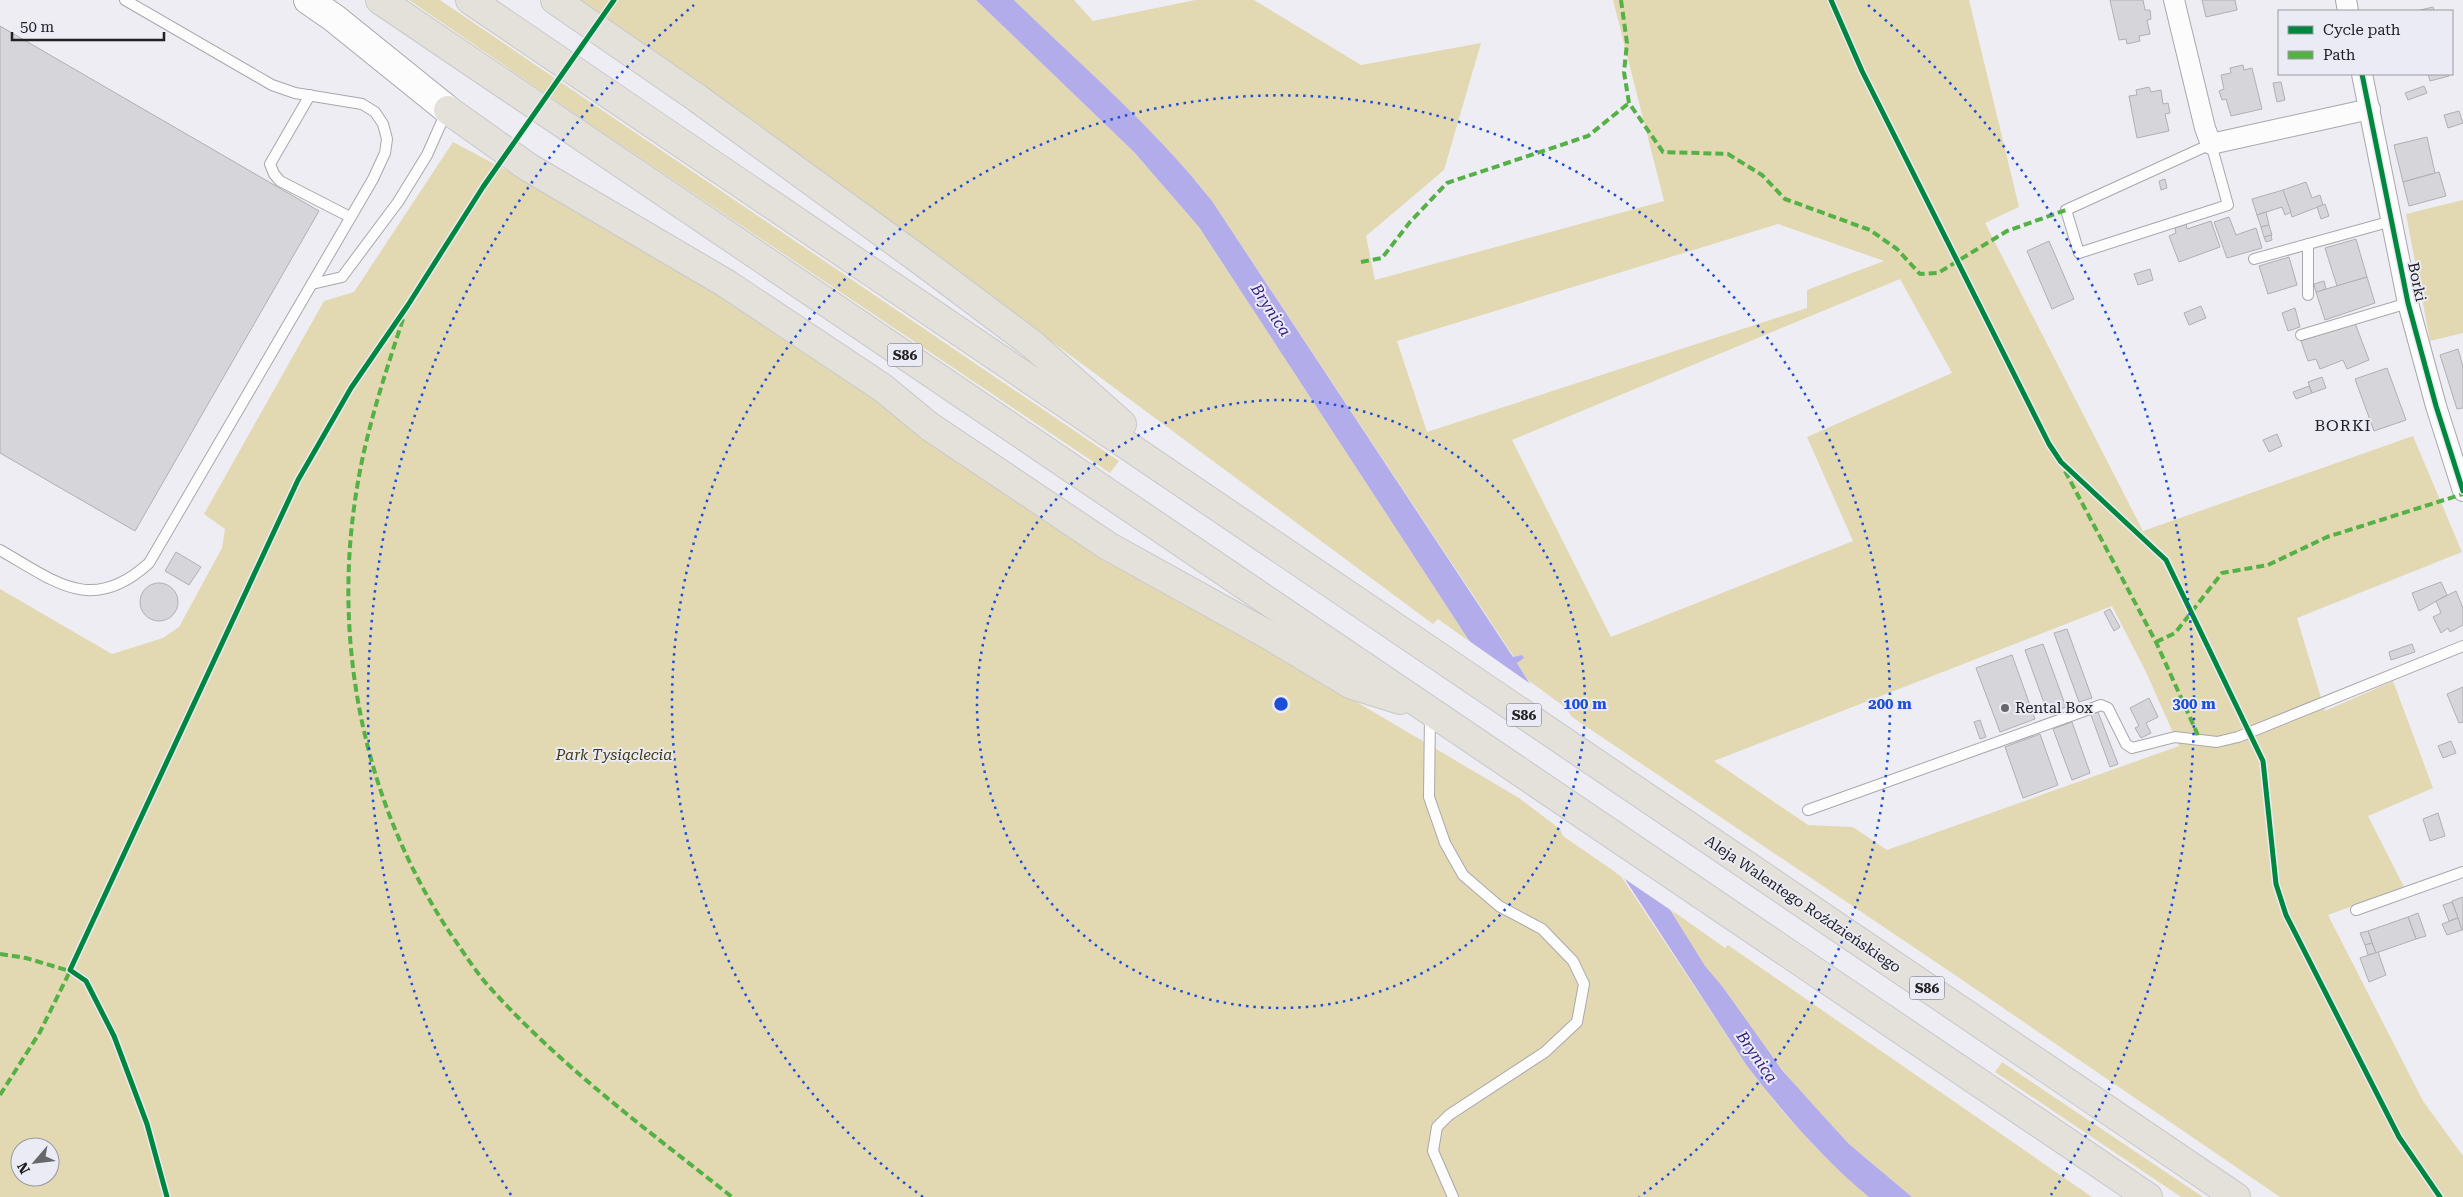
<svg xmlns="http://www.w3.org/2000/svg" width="2463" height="1197" font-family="'Roboto Serif',serif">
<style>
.green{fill:#e2d9b3;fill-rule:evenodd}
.water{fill:#b2adea}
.pier{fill:#ededf3}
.building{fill:#d6d6da;stroke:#afafb4}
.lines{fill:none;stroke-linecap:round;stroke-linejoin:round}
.service-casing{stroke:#a8a8ac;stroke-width:12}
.minor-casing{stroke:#a8a8ac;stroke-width:22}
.secondary-casing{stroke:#a8a8ac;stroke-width:30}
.motorway-casing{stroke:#c8c8cb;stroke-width:30}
.service{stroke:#fcfcfd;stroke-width:10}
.minor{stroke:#fcfcfd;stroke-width:20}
.secondary{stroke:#fcfcfd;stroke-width:28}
.motorway{stroke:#e3e1d9;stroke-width:28}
.quiet{stroke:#55b145;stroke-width:4;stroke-dasharray:8 4;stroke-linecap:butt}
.cycleway-casing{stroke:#ebebf5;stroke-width:8}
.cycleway{stroke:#00873e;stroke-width:5}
.ring{fill:none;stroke:#1d4ed8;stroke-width:2.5;stroke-dasharray:2.5 5}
.poi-dot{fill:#68686c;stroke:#ebebf5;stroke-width:2}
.labels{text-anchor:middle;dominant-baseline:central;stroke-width:4;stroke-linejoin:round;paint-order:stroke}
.shield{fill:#ebebf5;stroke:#5e5e63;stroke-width:1}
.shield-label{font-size:14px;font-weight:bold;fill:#212124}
.street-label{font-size:15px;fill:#212124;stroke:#ebebf5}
.poi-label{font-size:15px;fill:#212124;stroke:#ebebf5;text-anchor:start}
.park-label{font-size:15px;font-style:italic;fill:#443b11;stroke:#ebebf5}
.water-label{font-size:16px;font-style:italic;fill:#341d7e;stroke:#ebebf5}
.neighbourhood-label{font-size:16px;letter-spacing:1px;fill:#212124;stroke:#ebebf5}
.centre{fill:#1d4ed8;stroke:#ebebf5;stroke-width:2.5}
.ring-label{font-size:15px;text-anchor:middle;font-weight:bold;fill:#1d4ed8;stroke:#ebebf5;stroke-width:4;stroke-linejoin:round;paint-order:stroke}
</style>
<rect width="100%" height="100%" fill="#ededf3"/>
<g class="green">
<polygon points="409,0 440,0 1119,461 1110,473 581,118"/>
<polygon points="576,0 976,0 1134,152 1199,227 1470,642 1438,619 1433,624 811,163"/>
<path d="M1014,0h60l19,21 102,-21h59l107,65 120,-22 -37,127 -78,66 9,44 289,-79 -51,-201h356l50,207 -34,16 158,308 270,-95 49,116 -165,66 28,93 68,-30 40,107 -65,28 36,71 -76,28 95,186 40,55v41h-183l-328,-224 -380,-256 -6,-9 -38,-28 -11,-17 5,-8 -8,2 -302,-456c-58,-74 -131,-136 -198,-201zM1778,224l106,37 -77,29v18l-380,124 -30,-91zM1900,279l52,94 -145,64 46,104 -242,96 -99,-197zM2112,606l33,64 34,76 -292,104 -34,-23 -45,-2 -94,-64z"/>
<path d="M453,142l83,44 147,85 547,356 289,171 41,31 3,7 58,40 126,190 37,47 33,36 52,48h-1869v-608l112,65 51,-16 16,-11 43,-79 3,-19 -21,-15 120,-213 30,-9zM20,1147h30v30h-30z"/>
<polygon points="2463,200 2463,333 2430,341 2406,214"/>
<polygon points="1670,909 1725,948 1728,945 2092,1197 1912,1197 1849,1144 1798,1089 1766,1049 1722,986 1704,966"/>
<polygon points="2002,1062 2203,1197 2181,1197 1995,1072"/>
</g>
<path class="water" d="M976,0h38c67,65 140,127 198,201l301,456 9,-2 2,3 -7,5 188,303 17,20 60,84 34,38 33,36 63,53h-43c-46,-38 -85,-83 -122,-131l-548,-839 -65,-75z"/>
<polygon class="pier" points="1465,638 1535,687 1675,913 1616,873"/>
<g class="building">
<polygon points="2110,0 2143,0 2145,10 2150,10 2151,19 2147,20 2150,34 2139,36 2140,41 2127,44 2126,39 2119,40"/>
<polygon points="2202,0 2235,0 2237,10 2206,17"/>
<polygon points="2433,7 2434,11 2416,11"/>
<polygon points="0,26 319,211 135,531 0,453"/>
<polygon points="2243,65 2244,70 2252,68 2262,109 2231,116 2226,99 2222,100 2219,91 2224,89 2221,75 2231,73 2230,68"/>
<polygon points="2428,74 2449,74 2449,76 2430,81"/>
<polygon points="2281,82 2285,100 2277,102 2273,83"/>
<polygon points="2424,86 2427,93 2408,100 2405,93"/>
<polygon points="2149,87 2151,92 2161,90 2163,104 2168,103 2170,113 2165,114 2169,131 2137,138 2129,96 2137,95 2136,90"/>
<polygon points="2459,111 2463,123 2448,128 2444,115"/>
<polygon points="2427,137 2435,173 2403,182 2394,145"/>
<polygon points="2439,172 2446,196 2409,206 2403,182"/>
<polygon points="2165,179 2167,188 2161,190 2159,181"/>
<polygon points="2306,182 2312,198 2320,195 2323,205 2292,217 2283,190"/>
<polygon points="2283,190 2291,212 2285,215 2282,207 2257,215 2252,199"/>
<polygon points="2325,204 2329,216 2321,219 2317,207"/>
<polygon points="2266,212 2269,225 2261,227 2257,215"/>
<polygon points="2229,217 2236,235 2256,228 2262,248 2227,258 2214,222"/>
<polygon points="2211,221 2220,247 2179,262 2169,236 2176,233 2175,228 2186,224 2187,229"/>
<polygon points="2269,225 2272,235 2264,237 2261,227"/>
<polygon points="2271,235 2272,240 2266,242 2264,237"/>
<polygon points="2356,239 2367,277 2337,286 2325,248"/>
<polygon points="2049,241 2074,299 2052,309 2027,251"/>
<polygon points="2289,257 2297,285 2268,294 2259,266"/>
<polygon points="2150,269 2153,280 2138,285 2134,274"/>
<polygon points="2367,277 2375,303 2325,320 2316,292"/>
<polygon points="2324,281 2326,289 2316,292 2314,284"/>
<polygon points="2201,306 2206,318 2189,325 2184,313"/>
<polygon points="2295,308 2300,327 2288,331 2282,313"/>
<polygon points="2355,323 2369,360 2347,369 2343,360 2320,369 2316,359 2308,361 2301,341"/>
<polygon points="2458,349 2463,367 2463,408 2457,409 2440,355"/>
<polygon points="2387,368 2406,420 2374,431 2355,379"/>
<polygon points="2322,377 2326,388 2312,393 2308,382"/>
<polygon points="2309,386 2312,393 2296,399 2293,392"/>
<polygon points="2277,434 2282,446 2269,452 2263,440"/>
<polygon points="176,552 201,567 189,585 165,571"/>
<polygon points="2441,582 2447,595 2419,611 2412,593"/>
<circle cx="159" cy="602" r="19"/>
<polygon points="2456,591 2463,608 2463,625 2450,632 2448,628 2441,633 2433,617 2441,613 2436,601"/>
<polygon points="2110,609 2120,627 2114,631 2104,612"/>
<polygon points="2067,629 2092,698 2079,702 2054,633"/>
<polygon points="2043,644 2066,707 2048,714 2025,650"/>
<polygon points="2412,644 2415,652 2391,660 2389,652"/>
<polygon points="2012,655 2035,719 2000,732 1976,668"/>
<polygon points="2463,687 2463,722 2459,723 2447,694"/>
<polygon points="2149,698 2158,717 2146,723 2151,733 2141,738 2135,728 2139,726 2130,708"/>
<polygon points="2098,712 2118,764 2110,767 2091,715"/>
<polygon points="1980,720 1986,737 1980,739 1974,722"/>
<polygon points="2072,722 2090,773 2072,780 2053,729"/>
<polygon points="2040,734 2058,785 2023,798 2005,747"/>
<polygon points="2451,741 2456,753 2443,758 2438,746"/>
<polygon points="2438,813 2445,836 2430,841 2423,819"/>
<polygon points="2463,897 2463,929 2462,930 2452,901"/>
<polygon points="2452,902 2458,918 2449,921 2443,905"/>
<polygon points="2418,913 2426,936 2416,939 2408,917"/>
<polygon points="2408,917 2416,939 2376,953 2368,931"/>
<polygon points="2458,918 2462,930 2447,935 2442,924"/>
<polygon points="2368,931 2372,943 2365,945 2360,933"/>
<polygon points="2372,943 2376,953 2368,955 2365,945"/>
<polygon points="2378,952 2386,975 2369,982 2360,958"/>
</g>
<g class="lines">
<g class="service-casing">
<g id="service">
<polyline points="310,95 270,164 274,174 280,181 350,217"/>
<polygon points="2211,144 2228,205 2079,253 2066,210"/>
<polyline points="2308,244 2308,295"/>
<polyline points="2254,259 2392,221"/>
<polyline points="312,284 342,277 398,202 427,155 447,110"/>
<polyline points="2301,335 2408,303"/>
<path d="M0,550c56,32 92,65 149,13l224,-384 12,-26 2,-14 -4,-15 -8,-12 -13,-8 -67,-11 -23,-8 -147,-85"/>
<polyline points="1430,714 1429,797 1445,843 1463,875 1499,906 1542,929 1573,961 1584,984 1577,1022 1545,1052 1449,1115 1437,1127 1433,1151 1453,1197"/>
<polyline points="1808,810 2101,705 2108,708 2126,744 2132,748 2175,737 2217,742 2238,737 2463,646"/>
<polyline points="2356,910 2463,872"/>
</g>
</g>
<g class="minor-casing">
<g id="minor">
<polyline points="2174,0 2205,128 2211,144 2370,109"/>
<polyline points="2346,0 2348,11"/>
<polyline points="2362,74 2408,303 2436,406 2463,491"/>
</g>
</g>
<g class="secondary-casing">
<polyline id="secondary" points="308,0 334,18 448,110"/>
</g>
<g class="motorway-casing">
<g id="motorway">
<polyline points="380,0 2148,1197"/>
<polyline points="470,0 2236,1197"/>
<polyline points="555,0 697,98 920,260 1032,344 1122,424"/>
<polyline points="448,110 528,167 727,284 883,388 929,426 1108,546 1272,637 1352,685 1400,700"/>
</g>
</g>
<use href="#service" class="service"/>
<use href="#minor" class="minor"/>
<use href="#secondary" class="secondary"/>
<use href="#motorway" class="motorway"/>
<g class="quiet">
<polyline points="1621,0 1627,43 1624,72 1629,103 1663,152 1728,154 1762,175 1785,199 1870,230 1897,249 1920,274 1938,273 2007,231 2066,210"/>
<polyline points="1361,262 1382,258 1410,222 1447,183 1588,136 1629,103"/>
<path d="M403,319c-19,58 -38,115 -47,175 -24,152 9,311 94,439 14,20 27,41 43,58 71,78 157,141 239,206"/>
<polyline points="2065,471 2156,642 2197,733 2198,739"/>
<polyline points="2156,642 2175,633 2222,573 2268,565 2327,537 2463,494"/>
<polyline points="0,954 26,958 73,972"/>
<polyline points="0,1095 40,1032 72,967"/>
</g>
<g class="cycleway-casing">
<g id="cycleway">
<polyline points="1831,0 1862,71 2049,444 2061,462 2166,560 2263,761 2276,884 2286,915 2399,1137 2440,1197"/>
<polyline points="2362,74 2408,303 2436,406 2463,491"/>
<polyline points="167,1197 147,1124 114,1036 86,981 70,970 298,480 351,388 408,305 483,187 614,0"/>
</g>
</g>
<use href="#cycleway" class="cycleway"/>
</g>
<g class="ring">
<circle cx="1281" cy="704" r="304"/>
<path d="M923 1197A609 609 0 1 1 1639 1197"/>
<path d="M511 1195A913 913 0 0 1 694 5M1868 5A913 913 0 0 1 2051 1195"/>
</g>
<circle class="poi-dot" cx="2005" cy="708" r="5"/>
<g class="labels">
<g class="shield">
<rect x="887.5" y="343.5" width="35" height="23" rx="4"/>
<rect x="1506.5" y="703.5" width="35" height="23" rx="4"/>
<rect x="1909.5" y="976.5" width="35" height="23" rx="4"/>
</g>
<g class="shield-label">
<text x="905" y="355">S86</text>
<text x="1524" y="715">S86</text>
<text x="1927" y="988">S86</text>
</g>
<g class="street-label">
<text transform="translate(2417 282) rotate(78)">Borki</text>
<text transform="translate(1803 904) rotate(34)">Aleja Walentego Roździeńskiego</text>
</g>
<g class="poi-label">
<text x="2015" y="708">Rental Box</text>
</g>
<g class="park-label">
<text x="614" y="755">Park Tysiąclecia</text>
</g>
<g class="water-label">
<text transform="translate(1271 310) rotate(57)">Brynica</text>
<text transform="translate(1757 1057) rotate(55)">Brynica</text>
</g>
<g class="neighbourhood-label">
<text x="2343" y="425">BORKI</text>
</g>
</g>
<circle cx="1281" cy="704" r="8" class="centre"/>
<g class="ring-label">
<text x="1585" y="709">100 m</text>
<text x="1890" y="709">200 m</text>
<text x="2194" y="709">300 m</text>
</g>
<rect x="2278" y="10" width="175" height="65" fill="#ebebf5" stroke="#9a9aa1"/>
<rect x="2288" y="26" width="25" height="8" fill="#00873e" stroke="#9a9aa1"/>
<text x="2323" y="35" font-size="15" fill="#212124">Cycle path</text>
<rect x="2288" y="51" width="25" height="8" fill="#55b145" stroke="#9a9aa1"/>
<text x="2323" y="60" font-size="15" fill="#212124">Path</text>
<g transform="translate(35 1162) rotate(242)"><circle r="24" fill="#ebebf5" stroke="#9a9aa1"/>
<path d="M0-4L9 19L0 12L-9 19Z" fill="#68686c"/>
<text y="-8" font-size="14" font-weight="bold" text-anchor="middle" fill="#212124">N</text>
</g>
<path d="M12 32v8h152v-8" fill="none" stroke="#212124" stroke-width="2.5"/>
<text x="20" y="32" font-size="15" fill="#212124" stroke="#ebebf5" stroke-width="4" paint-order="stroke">50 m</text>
</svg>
